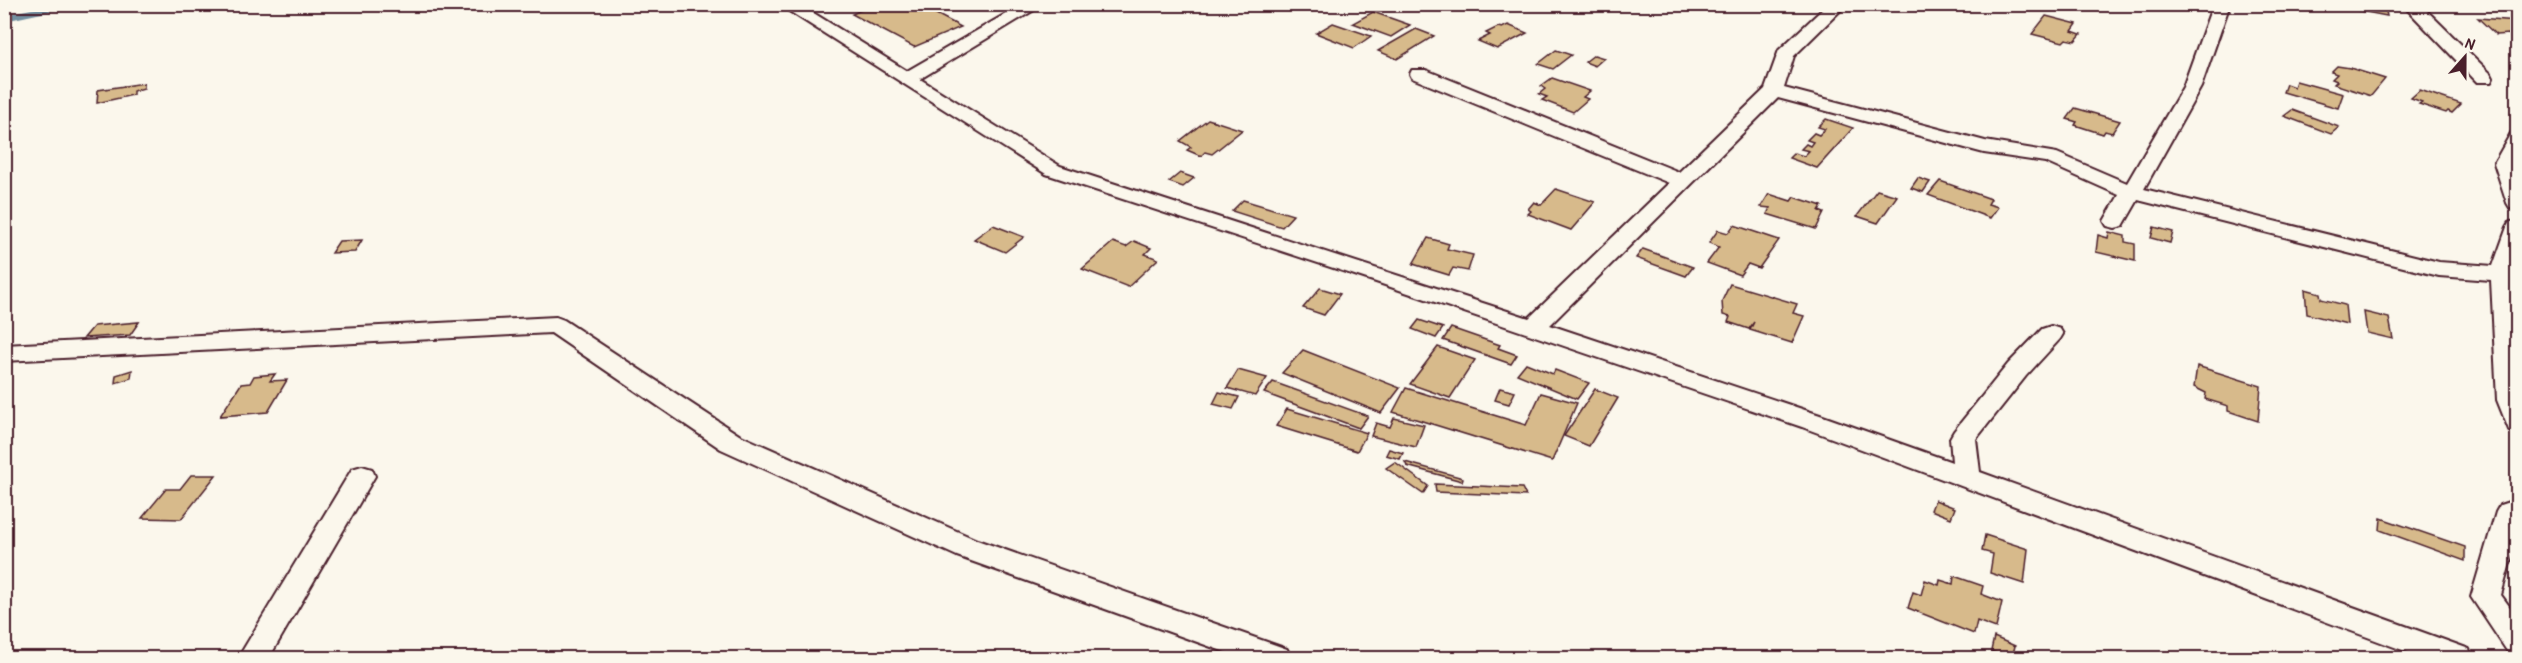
<svg xmlns="http://www.w3.org/2000/svg" width="2522" height="663" font-family="'Patrick Hand',sans-serif">
<style>
.lines{fill:none;stroke-linecap:round;stroke-linejoin:round}
.stream{stroke:#7390a1;stroke-width:6}
.building{fill:#d7ba8b;stroke:#4a1f2b;stroke-width:1.5}
.street-casing{stroke:#4a1f2b;stroke-width:4}
.street{fill:#fbf7ec;fill-rule:evenodd}
</style>
<rect width="100%" height="100%" fill="#fbf7ec"/>
<filter id="ink" filterUnits="userSpaceOnUse"><feTurbulence type="fractalNoise" baseFrequency=".0167" numOctaves="2"/><feDisplacementMap in="SourceGraphic" scale="12" xChannelSelector="R" yChannelSelector="G"/><feConvolveMatrix kernelMatrix="1 2 1 2 8 2 1 2 1" color-interpolation-filters="sRGB"/></filter>
<g filter="url(#ink)">
<g class="lines">
<polyline class="stream" points="4,18 69,4"/>
</g>
<g class="building">
<polygon points="917,4 961,27 914,47 852,14 868,7 864,4"/>
<polygon points="2339,4 2385,7 2387,16 2339,7"/>
<polygon points="2470,4 2515,4 2517,6 2511,6 2515,9"/>
<polygon points="1373,12 1410,25 1391,37 1353,23"/>
<polygon points="2046,16 2077,24 2072,31 2081,34 2075,41 2066,39 2063,42 2032,34"/>
<polygon points="2478,18 2518,21 2518,40 2508,34 2496,35"/>
<polygon points="1333,23 1371,36 1354,48 1316,33"/>
<polygon points="1508,25 1527,33 1497,49 1478,41 1490,35 1486,33 1498,27 1502,28"/>
<polygon points="1416,29 1434,36 1397,59 1378,51"/>
<polygon points="1556,50 1571,55 1553,69 1538,64"/>
<polygon points="1594,55 1604,58 1595,66 1585,62"/>
<polygon points="2337,66 2350,68 2385,79 2371,96 2334,84 2337,81 2332,79 2337,74 2331,72"/>
<polygon points="1552,78 1590,91 1583,97 1588,99 1573,112 1542,100 1547,97 1539,94 1545,89 1541,86"/>
<polygon points="2296,81 2343,94 2338,108 2283,92 2286,84 2294,87"/>
<polygon points="144,83 144,88 133,91 133,95 97,103 98,90"/>
<polygon points="2420,90 2461,104 2452,113 2448,111 2446,113 2419,104 2422,102 2411,98"/>
<polygon points="2075,108 2120,121 2112,133 2105,131 2103,134 2075,125 2077,122 2067,119"/>
<polygon points="2292,110 2339,127 2331,134 2284,116"/>
<polygon points="1208,119 1242,130 1212,154 1205,152 1201,156 1187,150 1191,147 1180,141"/>
<polygon points="1826,119 1853,128 1817,168 1789,158 1794,153 1804,156 1809,151 1801,149 1806,144 1810,146 1813,142 1807,140 1814,133 1819,135 1825,129 1818,127"/>
<polygon points="1180,173 1194,178 1183,187 1169,182"/>
<polygon points="1918,178 1930,182 1923,192 1911,188"/>
<polygon points="1940,181 1991,199 1988,204 1998,207 1990,218 1928,195"/>
<polygon points="1556,189 1595,202 1571,230 1528,214 1531,211 1528,209 1534,202 1541,205"/>
<polygon points="1877,190 1897,196 1878,223 1857,216"/>
<polygon points="1769,194 1791,201 1794,197 1822,206 1819,211 1824,213 1816,229 1767,214 1770,208 1761,207"/>
<polygon points="1243,200 1293,215 1282,227 1232,211"/>
<polygon points="993,225 1024,237 1005,252 974,239"/>
<polygon points="1734,225 1779,240 1759,268 1748,264 1740,275 1707,263 1719,247 1709,243 1718,230 1728,233"/>
<polygon points="2154,227 2173,232 2170,243 2151,238"/>
<polygon points="2109,232 2125,236 2125,242 2135,244 2135,261 2096,252 2098,235 2108,238"/>
<polygon points="1428,238 1449,244 1447,249 1473,255 1468,271 1453,268 1449,275 1413,264"/>
<polygon points="362,240 355,252 331,253 339,241"/>
<polygon points="1134,241 1151,248 1145,254 1158,259 1128,287 1082,269 1113,242 1126,247"/>
<polygon points="1643,249 1693,267 1686,276 1636,258"/>
<polygon points="1730,284 1797,304 1793,313 1804,316 1792,343 1750,330 1754,322 1749,329 1728,322 1730,317 1723,315 1722,301"/>
<polygon points="1320,288 1340,294 1324,315 1303,308"/>
<polygon points="2305,289 2320,293 2321,299 2345,305 2347,324 2307,314"/>
<polygon points="2364,312 2389,318 2393,339 2367,333"/>
<polygon points="1419,320 1443,328 1436,338 1412,329"/>
<polygon points="139,322 130,335 84,338 94,326"/>
<polygon points="1451,328 1500,345 1498,348 1517,355 1511,364 1443,340"/>
<polygon points="1438,347 1475,360 1450,398 1410,384"/>
<polygon points="1303,350 1400,388 1381,413 1282,373"/>
<polygon points="1526,363 1553,374 1555,370 1589,383 1577,399 1517,374"/>
<polygon points="2197,366 2261,386 2258,421 2228,411 2228,406 2205,399 2206,393 2194,387"/>
<polygon points="132,370 131,378 115,383 116,375"/>
<polygon points="1238,370 1267,378 1255,396 1227,388"/>
<polygon points="275,374 270,381 287,380 268,412 220,416 241,384 250,383 254,376"/>
<polygon points="1273,382 1368,416 1359,428 1264,393"/>
<polygon points="1406,388 1526,425 1541,393 1577,403 1552,461 1393,412"/>
<polygon points="1500,388 1515,392 1509,404 1495,400"/>
<polygon points="1595,389 1618,398 1589,446 1564,436"/>
<polygon points="1219,392 1239,397 1233,409 1213,404"/>
<polygon points="1287,409 1367,433 1357,451 1276,426"/>
<polygon points="1394,418 1424,425 1416,447 1371,436 1376,423 1390,427"/>
<polygon points="1389,449 1403,453 1400,459 1386,455"/>
<polygon points="1395,462 1428,486 1423,494 1386,468"/>
<polygon points="1405,462 1463,478 1462,481 1407,466"/>
<polygon points="191,475 216,475 181,519 142,518 166,489 180,489"/>
<polygon points="1435,484 1522,488 1526,496 1436,492"/>
<polygon points="1935,500 1955,508 1951,518 1931,510"/>
<polygon points="2381,518 2465,547 2465,561 2380,530"/>
<polygon points="1985,535 2028,549 2024,584 1990,573 1993,554 1982,551"/>
<polygon points="1954,576 1983,586 1981,594 2002,602 1996,628 1977,621 1974,634 1908,608 1913,592 1921,595 1925,580 1939,585 1940,580 1953,584"/>
<polygon points="1994,637 2015,646 2012,658 1991,651"/>
</g>
<g class="lines">
<g class="street-casing">
<g id="street">
<polygon points="778,4 799,4 907,71 1023,4 1044,4 920,79 1060,166 1529,318 1669,183 1412,78 1410,74 1412,70 1426,70 1679,172 1765,89 1779,50 1828,4 1847,4 1794,56 1784,88 1985,141 2057,153 2127,183 2183,87 2213,4 2230,4 2201,87 2144,189 2439,262 2493,266 2507,227 2510,222 2518,221 2518,262 2513,274 2518,329 2518,433 2509,430 2497,400 2491,280 2439,276 2138,200 2123,226 2115,228 2107,226 2104,221 2119,195 2045,162 1984,153 1778,98 1550,325 1820,415 1952,462 1950,438 1954,431 2008,364 2042,329 2051,326 2060,329 2063,334 2060,339 2026,376 1976,439 1980,472 2469,649 2473,658 2424,658 1802,427 1373,281 1046,174"/>
<polygon points="2402,4 2420,4 2491,74 2493,78 2491,82 2477,82"/>
<polygon points="2518,131 2518,157 2514,163 2518,172 2518,209 2510,208 2507,203 2494,163 2511,133"/>
<polygon points="556,317 564,320 739,435 977,540 1287,649 1291,658 1242,658 957,556 721,449 551,333 4,361 4,345"/>
<polygon points="362,466 372,469 375,476 269,658 238,658 352,469"/>
<polygon points="2518,499 2518,535 2501,595 2518,618 2518,654 2507,651 2471,597 2496,512 2500,505"/>
</g>
</g>
<use href="#street" class="street"/>
</g>
</g>
<rect width="2522" height="663" fill="none" stroke="#fbf7ec" stroke-width="24"/>
<rect x="12" y="12" width="2498" height="639" fill="none" stroke="#4a1f2b" stroke-width="2" filter="url(#ink)"/>
<g transform="translate(2465 57) rotate(21)" stroke="#fbf7ec" stroke-width="4.5" paint-order="stroke">
<path d="M0-4.5L10 22L0 15L-10 22Z" fill="#4a1f2b"/>
<text y="-9" font-size="16" font-weight="bold" text-anchor="middle" fill="#4a1f2b">N</text>
</g>
</svg>
